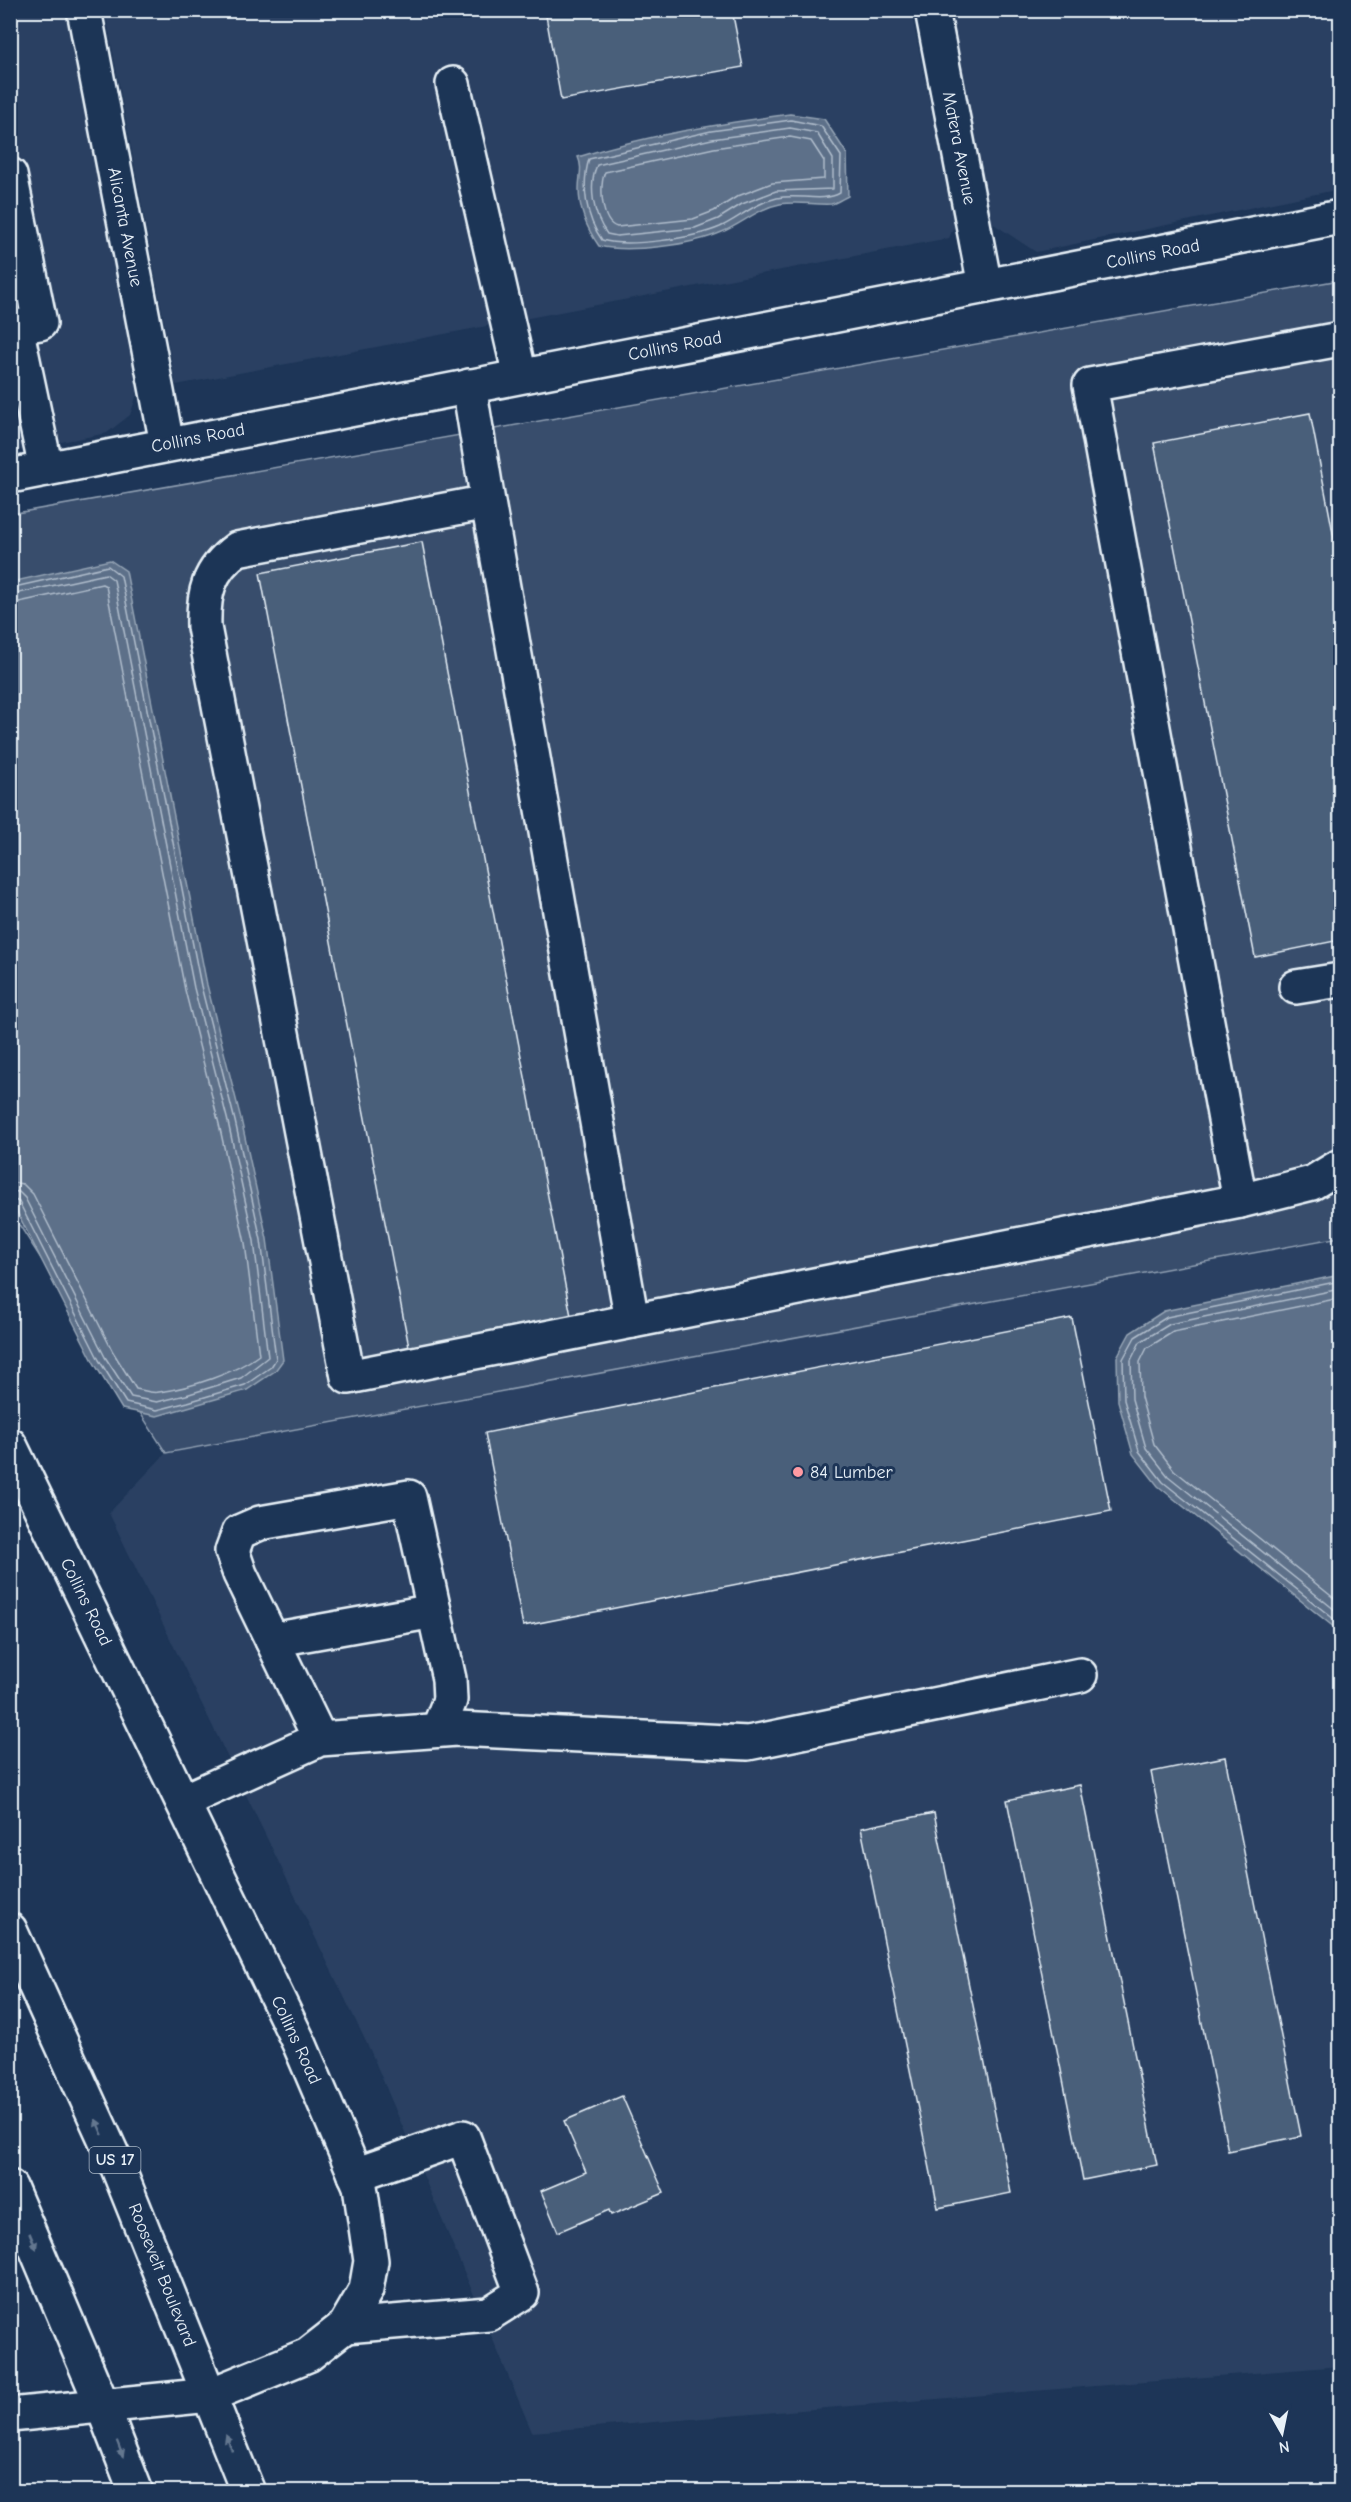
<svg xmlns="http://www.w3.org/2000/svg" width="1351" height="2502" font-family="'Comic Neue',sans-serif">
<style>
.built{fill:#2a4162}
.green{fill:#374d6c;stroke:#909fb2;stroke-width:1.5}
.water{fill:#5d7089;stroke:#95a4b5;stroke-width:1.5}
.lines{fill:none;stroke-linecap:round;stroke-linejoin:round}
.shore{stroke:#b0bdcc;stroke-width:1.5}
.building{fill:#495e7a;stroke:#e8f1f8;stroke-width:1.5}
.minor-casing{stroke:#e8f1f8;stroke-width:38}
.highway-casing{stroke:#e8f1f8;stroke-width:38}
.minor{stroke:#1d3557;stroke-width:33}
.highway{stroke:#1d3557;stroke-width:33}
.oneway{fill:#64778f}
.poi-dot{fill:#ff9aa2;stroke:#1d3557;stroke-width:2}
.labels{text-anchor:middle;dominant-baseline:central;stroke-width:6;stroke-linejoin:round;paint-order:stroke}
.shield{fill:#1d3557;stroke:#abb9c8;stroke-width:1.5}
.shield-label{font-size:16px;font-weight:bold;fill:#e8f1f8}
.street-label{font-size:18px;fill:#e8f1f8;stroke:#1d3557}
.poi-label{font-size:18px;fill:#e8f1f8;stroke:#1d3557;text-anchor:start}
</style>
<rect width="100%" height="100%" fill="#1d3557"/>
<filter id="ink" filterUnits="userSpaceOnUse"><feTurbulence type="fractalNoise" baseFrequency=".0167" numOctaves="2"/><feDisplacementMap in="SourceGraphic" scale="12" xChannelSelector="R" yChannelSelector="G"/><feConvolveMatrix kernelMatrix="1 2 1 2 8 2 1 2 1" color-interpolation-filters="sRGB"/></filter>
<g filter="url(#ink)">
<g class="built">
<polygon points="11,11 68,11 141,382 130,415 107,433 11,452"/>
<polygon points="105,11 911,11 955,224 949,238 176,385"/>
<polygon points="946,11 1340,11 1340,189 1036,252 983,217"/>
<polygon points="1340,1237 1340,1275 1164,1311 1130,1333 1117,1357 1118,1401 1133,1454 1158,1486 1340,1632 1340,2366 532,2432 371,2052 109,1513 166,1453"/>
<polygon points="10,2298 19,2318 11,2357 10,2357"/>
</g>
<polygon class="green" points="1340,280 1340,1237 166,1453 11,1212 11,514"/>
<g class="water">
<path d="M790,114l34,5 23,35 1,42c-5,2 -11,7 -17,8 -16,1 -34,-3 -51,0 -22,4 -38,20 -58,28 -29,13 -93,21 -123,14 -12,-17 -20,-36 -20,-57 0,-13 4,-21 -1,-32 69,-22 140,-33 212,-43z"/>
<polygon points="110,560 126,571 207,985 241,1119 267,1239 283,1360 275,1371 247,1390 157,1416 122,1409 94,1363 11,1200 11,582"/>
<polygon points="1340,1275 1340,1632 1158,1486 1133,1454 1118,1401 1117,1357 1130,1333 1164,1311"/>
</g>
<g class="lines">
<g class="shore">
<path d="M791,120l30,6 20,30 -1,37c-17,10 -43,0 -63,5 -22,5 -38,20 -57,29 -25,11 -93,21 -118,13 -16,-22 -21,-54 -13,-81l122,-28z"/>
<path d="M790,128l27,5 16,26v30l-57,2 -34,13 -24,15 -23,9 -78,8 -10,-2c-14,-19 -19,-48 -10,-69l115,-26z"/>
<path d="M790,137l21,4 13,20v18l-52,4 -34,13 -24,15 -21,8 -76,8c-16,-4 -18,-43 -12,-55l109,-24z"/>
<polyline points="10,588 108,566 121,576 201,986 235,1121 261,1240 276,1359 271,1367 245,1385 188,1402 157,1410 126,1403 99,1360 19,1202 10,1198"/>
<polyline points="10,595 106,574 114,580 194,988 228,1122 254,1241 268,1357 241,1378 186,1395 157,1402 131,1397 105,1357 25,1198 19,1192 10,1191"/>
<path d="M10,604l92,-20 4,2 79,404 34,134 26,119 14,112c-24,18 -69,33 -100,37 -7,2 -16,-2 -23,-3l-23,-37 -80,-158 -10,-10 -13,-2"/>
<polyline points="1340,1281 1167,1317 1135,1337 1123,1359 1124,1400 1139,1451 1163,1482 1340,1624"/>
<polyline points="1340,1289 1170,1324 1140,1342 1131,1360 1132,1399 1146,1448 1168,1476 1340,1614"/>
<polyline points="1340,1298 1173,1332 1147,1348 1140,1362 1141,1397 1154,1444 1174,1470 1340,1603"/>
</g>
</g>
<g class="building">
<polygon points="545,10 732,10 743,67 561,100"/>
<polygon points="1310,413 1340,569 1340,940 1255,957 1154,443"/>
<polygon points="422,542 571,1316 409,1347 260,573"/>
<polygon points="1072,1318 1111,1511 523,1626 485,1433"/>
<polygon points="1225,1757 1301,2136 1228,2151 1151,1772"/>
<polygon points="1080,1785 1157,2165 1083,2180 1007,1800"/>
<polygon points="934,1813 1011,2193 938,2208 861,1828"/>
<polygon points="622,2096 664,2193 611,2215 609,2210 558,2232 541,2191 586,2172 564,2121"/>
</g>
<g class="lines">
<g class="minor-casing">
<g id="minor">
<polyline points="84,10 167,444"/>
<polyline points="932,10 985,286"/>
<polyline points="453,84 520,376"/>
<polyline points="10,175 40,323 10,328"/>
<polyline points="16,327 46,469"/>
<polyline points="1340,339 1090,385 1240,1201 1312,1183 1340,1166"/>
<path d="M469,386l19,116 144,819 -284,56 -144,-750c-1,-33 4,-57 33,-78l251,-47"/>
<polyline points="10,476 1340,217"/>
<polyline points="1296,987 1340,980"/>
<polyline points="632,1321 1240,1201"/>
<polyline points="10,1445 300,2045 360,2186 371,2261 366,2290 345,2326 308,2355 210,2395 10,2415"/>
<polyline points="272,1640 434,1611"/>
<polyline points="320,1739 240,1574 232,1551 239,1532 260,1523 409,1497 449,1679 450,1700 438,1730"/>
<polyline points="183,1801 320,1739 457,1729 748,1743 1080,1675"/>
<polyline points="345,2326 489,2314 522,2293 463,2137 355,2175"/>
</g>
</g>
<g class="highway-casing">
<g id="highway">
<polyline points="10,1930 116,2163 248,2492"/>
<polyline points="10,2187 103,2407 136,2492"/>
</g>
</g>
<use href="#minor" class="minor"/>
<use href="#highway" class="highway"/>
</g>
<defs><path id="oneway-solid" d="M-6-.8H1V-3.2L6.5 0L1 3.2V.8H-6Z" transform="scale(1.5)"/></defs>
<g class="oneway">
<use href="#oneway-solid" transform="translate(99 2127) rotate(-114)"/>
<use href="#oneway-solid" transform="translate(33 2241) rotate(67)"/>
<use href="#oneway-solid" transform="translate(229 2443) rotate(-112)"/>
<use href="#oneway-solid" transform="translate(120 2449) rotate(69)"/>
</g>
</g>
<circle class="poi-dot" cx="798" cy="1472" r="6"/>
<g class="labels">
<rect class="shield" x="89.5" y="2147" width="51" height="26" rx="4.5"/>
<g class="shield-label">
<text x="115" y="2160">US 17</text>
</g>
<g class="street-label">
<text transform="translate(959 148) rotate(79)">Matera Avenue</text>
<text transform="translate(125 227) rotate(79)">Alicanta Avenue</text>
<text transform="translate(1153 254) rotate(-11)">Collins Road</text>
<text transform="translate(675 346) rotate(-11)">Collins Road</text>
<text transform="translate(198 438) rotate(-11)">Collins Road</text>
<text transform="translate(86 1602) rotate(64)">Collins Road</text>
<text transform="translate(296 2040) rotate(65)">Collins Road</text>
<text transform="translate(162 2275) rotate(68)">Roosevelt Boulevard</text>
</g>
<g class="poi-label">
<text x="810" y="1472">84 Lumber</text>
</g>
</g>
<rect width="1351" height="2502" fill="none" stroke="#1d3557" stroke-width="36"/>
<rect x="18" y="18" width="1315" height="2466" fill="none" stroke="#e8f1f8" stroke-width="2" filter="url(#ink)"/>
<g transform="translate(1282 2433) rotate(171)" stroke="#1d3557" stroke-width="4.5" paint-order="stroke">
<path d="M0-4.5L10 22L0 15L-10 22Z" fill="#e8f1f8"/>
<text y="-9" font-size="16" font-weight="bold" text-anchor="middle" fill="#e8f1f8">N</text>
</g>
</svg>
